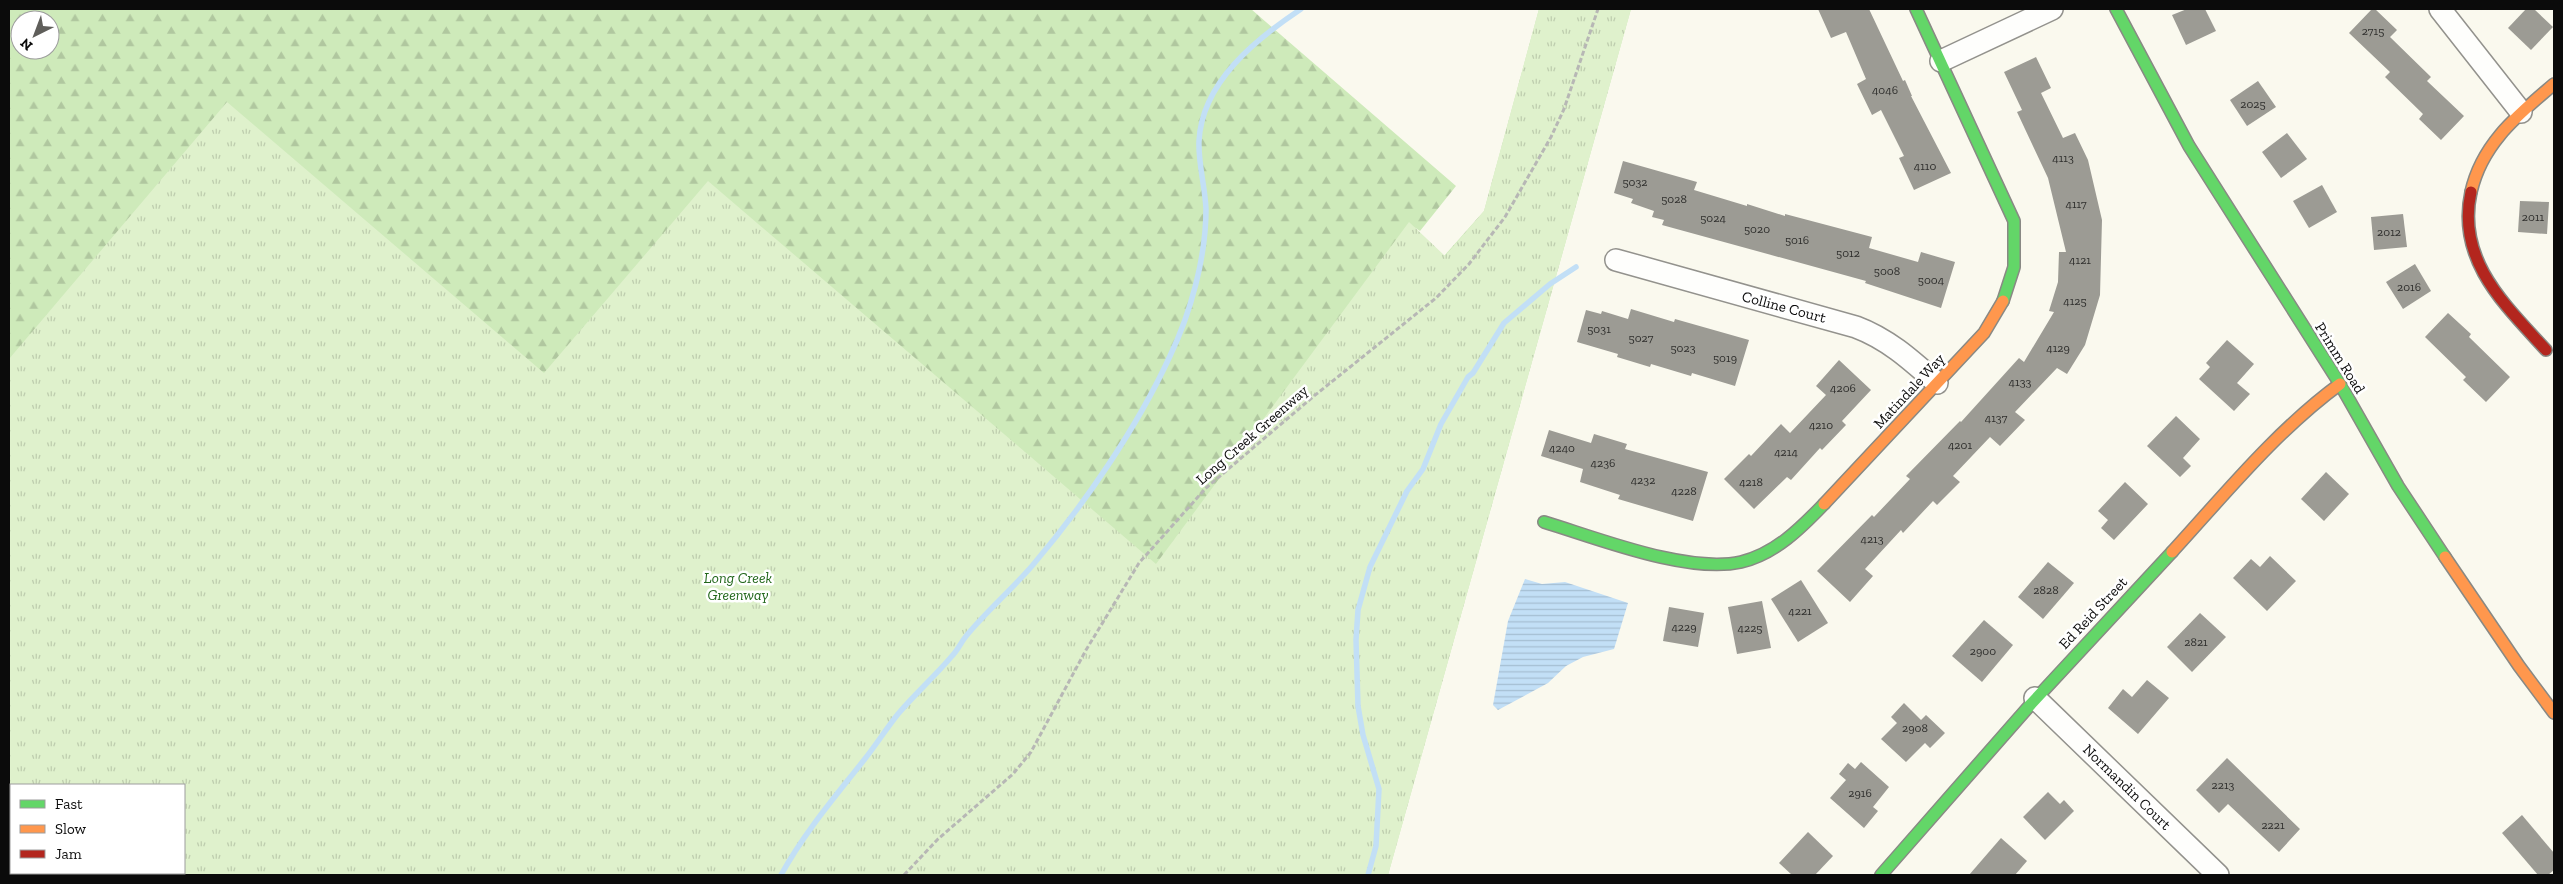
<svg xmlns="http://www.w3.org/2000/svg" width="2563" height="884" font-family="'Zilla Slab',serif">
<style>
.forest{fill:url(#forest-firs);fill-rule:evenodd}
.park{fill:url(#park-tufts);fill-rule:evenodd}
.water{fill:url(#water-rules)}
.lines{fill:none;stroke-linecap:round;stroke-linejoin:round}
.stream{stroke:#c2dff6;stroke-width:5.5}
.building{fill:#9c9b94}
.street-casing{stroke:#93928d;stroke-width:24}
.fast-casing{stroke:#898984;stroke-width:14}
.slow-casing{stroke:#898984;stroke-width:14}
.jam-casing{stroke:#898984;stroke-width:14}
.path{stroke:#b7b7b5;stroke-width:3;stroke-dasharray:5 2.5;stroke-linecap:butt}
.street{stroke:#fefefc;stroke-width:21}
.fast{stroke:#63d668;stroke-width:11}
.slow{stroke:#ff974d;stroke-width:11}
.jam{stroke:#b3261e;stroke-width:11}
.labels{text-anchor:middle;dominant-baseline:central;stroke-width:5;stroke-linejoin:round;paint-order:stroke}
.number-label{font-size:12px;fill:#2f2f2d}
.street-label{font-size:15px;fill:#0b0b0b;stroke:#fff}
.park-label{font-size:15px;font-style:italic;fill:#206619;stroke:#fff}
</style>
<defs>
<pattern id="forest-firs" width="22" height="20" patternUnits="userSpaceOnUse" patternTransform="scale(1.25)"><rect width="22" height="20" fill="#ceeaba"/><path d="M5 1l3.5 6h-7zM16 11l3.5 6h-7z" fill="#b0c79f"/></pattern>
<pattern id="park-tufts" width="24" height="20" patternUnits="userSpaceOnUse" patternTransform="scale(1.25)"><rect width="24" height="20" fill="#dff1cc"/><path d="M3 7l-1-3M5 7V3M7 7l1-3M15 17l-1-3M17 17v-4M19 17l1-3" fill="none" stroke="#becdae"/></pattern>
<pattern id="water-rules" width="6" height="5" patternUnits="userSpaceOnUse" patternTransform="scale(1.25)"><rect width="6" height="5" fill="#c2dff6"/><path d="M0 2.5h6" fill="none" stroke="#a5bed2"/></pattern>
</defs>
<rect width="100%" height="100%" fill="#faf9ee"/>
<path class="forest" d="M9,9h1242l205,177 -36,45 -6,-4 30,29 40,-45 55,-202h92l-243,866h-1379zM20,20h30v30h-30zM11,785h173v88h-173z"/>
<path class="park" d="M1539,9h92l-243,866h-1379v-516l218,-257 317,271 164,-192 448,383 253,-342 36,34 39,-45zM11,785h173v88h-173z"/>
<polygon class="water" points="1525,579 1542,584 1565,582 1628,603 1614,649 1583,657 1566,666 1548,683 1498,710 1493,705 1508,621"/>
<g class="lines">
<g class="stream">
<path d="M781,875c23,-42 53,-77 83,-115 12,-15 22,-31 34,-46 17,-20 37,-38 54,-58 6,-6 9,-14 15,-21 20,-24 44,-45 65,-69 52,-61 105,-138 138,-210 21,-44 36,-99 36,-147 -1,-23 -8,-46 -7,-68 3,-59 57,-102 102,-132"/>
<polyline points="1368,875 1376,846 1379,789 1363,735 1358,706 1356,640 1358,610 1370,567 1407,491 1423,469 1441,424 1468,377 1473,373 1504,323 1550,284 1576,267"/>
</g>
</g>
<g class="building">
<polygon points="1818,9 1869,9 1903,81 1905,80 1912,96 1911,96 1951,173 1914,190 1899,158 1904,156 1881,110 1872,115 1857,84 1866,79 1846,32 1831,38"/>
<polygon points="2187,9 2205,9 2216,31 2186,45 2172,15"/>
<polygon points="2372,9 2375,9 2397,30 2390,37 2431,77 2427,81 2464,116 2441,140 2419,119 2423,114 2385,77 2390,72 2349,33"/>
<polygon points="2526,9 2534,9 2553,27 2531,50 2508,28"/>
<polygon points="2036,57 2051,88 2041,93 2063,138 2075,133 2088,160 2102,220 2100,295 2085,345 2067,374 2057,368 2015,412 2025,420 2000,446 1990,437 1953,476 1960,482 1937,505 1933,501 1903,533 1901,530 1865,569 1873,576 1850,602 1817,571 1872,515 1874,517 1910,479 1906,476 1960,421 1961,422 2019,358 2024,362 2054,312 2049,311 2058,282 2059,252 2066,252 2048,178 2017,112 2022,110 2004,72"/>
<polygon points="2258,81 2276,107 2247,126 2230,100"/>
<polygon points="2287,133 2307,159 2281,178 2262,152"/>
<polygon points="1623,161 1697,182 1694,190 1747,206 1747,204 1785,216 1785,214 1872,237 1869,248 1918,262 1921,252 1955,262 1941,308 1865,283 1866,281 1662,225 1664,220 1652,217 1654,211 1631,203 1633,199 1614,193"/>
<polygon points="2322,185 2337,212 2309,228 2293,201"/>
<polygon points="2520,201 2549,202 2547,234 2518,232"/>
<polygon points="2403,214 2407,247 2374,250 2371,217"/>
<polygon points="2415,264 2431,291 2403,309 2386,282"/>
<polygon points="1631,309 1674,322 1675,319 1749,340 1735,386 1692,373 1691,376 1651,364 1650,367 1617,357 1618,354 1577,342 1586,310 1601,314 1602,311 1628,319"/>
<polygon points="2448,313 2471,334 2469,337 2510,377 2486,402 2463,380 2466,377 2425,337"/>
<polygon points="2227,340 2254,364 2237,383 2250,394 2234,411 2199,379 2210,367 2206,363"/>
<polygon points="1839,360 1871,390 1842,421 1846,425 1822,450 1820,448 1791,480 1787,477 1754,509 1724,479 1749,454 1751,456 1781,424 1790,433 1826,395 1816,386"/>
<polygon points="2176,416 2200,439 2183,458 2191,466 2180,477 2147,446"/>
<polygon points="1549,430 1591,443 1594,434 1627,444 1625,449 1708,472 1693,521 1618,499 1620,495 1580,482 1583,469 1541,456"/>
<polygon points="2326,472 2349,494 2324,521 2301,499"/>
<polygon points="2125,482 2148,504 2114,540 2101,528 2108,520 2098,511"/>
<polygon points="2270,556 2296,581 2267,611 2233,578 2251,559 2260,567"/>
<polygon points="2048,562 2074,583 2043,619 2018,597"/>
<polygon points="1801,580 1828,623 1798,642 1771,599"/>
<polygon points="1762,601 1771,648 1737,654 1728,607"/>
<polygon points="1669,607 1704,613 1698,647 1663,641"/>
<polygon points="2200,613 2226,637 2192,672 2167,647"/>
<polygon points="1984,620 2013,645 1982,682 1952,656"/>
<polygon points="2147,680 2169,698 2138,734 2108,708 2123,689 2132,697"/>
<polygon points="1904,703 1921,720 1926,715 1945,733 1930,748 1925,743 1906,762 1881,739 1897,723 1891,717"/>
<polygon points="2227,758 2300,829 2279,852 2228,804 2219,813 2196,790"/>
<polygon points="1861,762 1889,787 1873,807 1878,811 1864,828 1830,798 1846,780 1839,774 1848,763 1855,769"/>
<polygon points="2048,792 2060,804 2064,800 2074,811 2045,840 2023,817"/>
<polygon points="2522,815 2554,853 2554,870 2548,875 2538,875 2502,833"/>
<polygon points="1808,832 1833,856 1815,875 1792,875 1779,863"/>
<polygon points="2001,838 2027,861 2015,875 1969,875"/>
</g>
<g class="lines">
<g class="street-casing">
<g id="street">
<polyline points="2440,9 2521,112"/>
<polyline points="1941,61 2052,9"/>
<path d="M1616,260l240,67c32,12 55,33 81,56"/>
<polyline points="2035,698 2218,875"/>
</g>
</g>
<g class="fast-casing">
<g id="fast">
<polyline points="1916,9 2014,221 2014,267 2003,301"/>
<polyline points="2116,9 2189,146 2340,384 2398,486 2445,557"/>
<path d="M1544,522c53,16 143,52 197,40 34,-8 60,-34 83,-58"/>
<polyline points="1881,875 2031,704 2172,552"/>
</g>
</g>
<g class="slow-casing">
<g id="slow">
<path d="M2471,192c11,-49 47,-77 83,-108"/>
<polyline points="1824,504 1984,333 2003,301"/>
<path d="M2172,552c53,-58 105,-122 168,-168"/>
<polyline points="2445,557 2519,666 2554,713"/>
</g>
</g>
<g class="jam-casing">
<path id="jam" d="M2471,192c-15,68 34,113 75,158"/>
</g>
<polyline class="path" points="904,875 938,839 1013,774 1031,752 1086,650 1139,563 1206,488 1314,396 1436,298 1469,264 1505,217 1551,137 1564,109 1598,9"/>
<use href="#street" class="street"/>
<use href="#fast" class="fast"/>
<use href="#slow" class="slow"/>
<use href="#jam" class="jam"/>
</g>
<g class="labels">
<g class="number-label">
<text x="2373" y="31">2715</text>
<text x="1885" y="90">4046</text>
<text x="2253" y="104">2025</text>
<text x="2063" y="158">4113</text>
<text x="1925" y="166">4110</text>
<text x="1635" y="182">5032</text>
<text x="1674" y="199">5028</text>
<text x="2076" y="204">4117</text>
<text x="2533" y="217">2011</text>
<text x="1713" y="218">5024</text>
<text x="1757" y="229">5020</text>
<text x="2389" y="232">2012</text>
<text x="1797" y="240">5016</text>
<text x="1848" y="253">5012</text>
<text x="2080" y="260">4121</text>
<text x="1887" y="271">5008</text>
<text x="1931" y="280">5004</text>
<text x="2409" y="287">2016</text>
<text x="2075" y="301">4125</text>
<text x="1599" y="329">5031</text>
<text x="1641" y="338">5027</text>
<text x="1683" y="348">5023</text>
<text x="2058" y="348">4129</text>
<text x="1725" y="358">5019</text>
<text x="2020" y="382">4133</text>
<text x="1843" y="388">4206</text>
<text x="1996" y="418">4137</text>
<text x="1821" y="425">4210</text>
<text x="1960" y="445">4201</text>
<text x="1562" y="448">4240</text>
<text x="1786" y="452">4214</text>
<text x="1603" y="463">4236</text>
<text x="1643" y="480">4232</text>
<text x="1751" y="482">4218</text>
<text x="1684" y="491">4228</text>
<text x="1872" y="539">4213</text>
<text x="2046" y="590">2828</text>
<text x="1800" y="611">4221</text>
<text x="1684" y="627">4229</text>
<text x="1750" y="628">4225</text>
<text x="2196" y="642">2821</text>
<text x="1983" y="651">2900</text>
<text x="1915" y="728">2908</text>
<text x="2223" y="785">2213</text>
<text x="1860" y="793">2916</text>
<text x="2273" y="825">2221</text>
</g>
<g class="street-label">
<text transform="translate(1784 307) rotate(15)">Colline Court</text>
<text transform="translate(2340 358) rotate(58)">Primm Road</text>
<text transform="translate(1909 391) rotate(-47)">Matindale Way</text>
<text transform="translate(1252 435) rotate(-41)">Long Creek Greenway</text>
<text transform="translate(2093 613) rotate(-47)">Ed Reid Street</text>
<text transform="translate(2127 787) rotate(44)">Normandin Court</text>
</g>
<g class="park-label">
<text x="738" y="578">Long Creek<tspan x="738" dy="17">Greenway</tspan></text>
</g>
</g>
<rect width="2563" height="884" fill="none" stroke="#0b0b0b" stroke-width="20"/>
<rect x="10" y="784" width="175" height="90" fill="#ffffff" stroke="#9d9d9d"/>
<rect x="20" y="800" width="25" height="8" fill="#63d668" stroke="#9d9d9d"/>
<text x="55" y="809" font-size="15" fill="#0b0b0b">Fast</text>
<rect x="20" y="825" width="25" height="8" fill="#ff974d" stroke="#9d9d9d"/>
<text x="55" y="834" font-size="15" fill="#0b0b0b">Slow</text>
<rect x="20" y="850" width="25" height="8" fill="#b3261e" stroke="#9d9d9d"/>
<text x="55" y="859" font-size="15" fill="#0b0b0b">Jam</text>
<g transform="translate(35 35) rotate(222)"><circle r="24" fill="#ffffff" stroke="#9d9d9d"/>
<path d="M0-4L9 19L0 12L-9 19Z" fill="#5f5e5a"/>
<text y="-8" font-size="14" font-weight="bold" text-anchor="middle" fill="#0b0b0b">N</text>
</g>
</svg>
